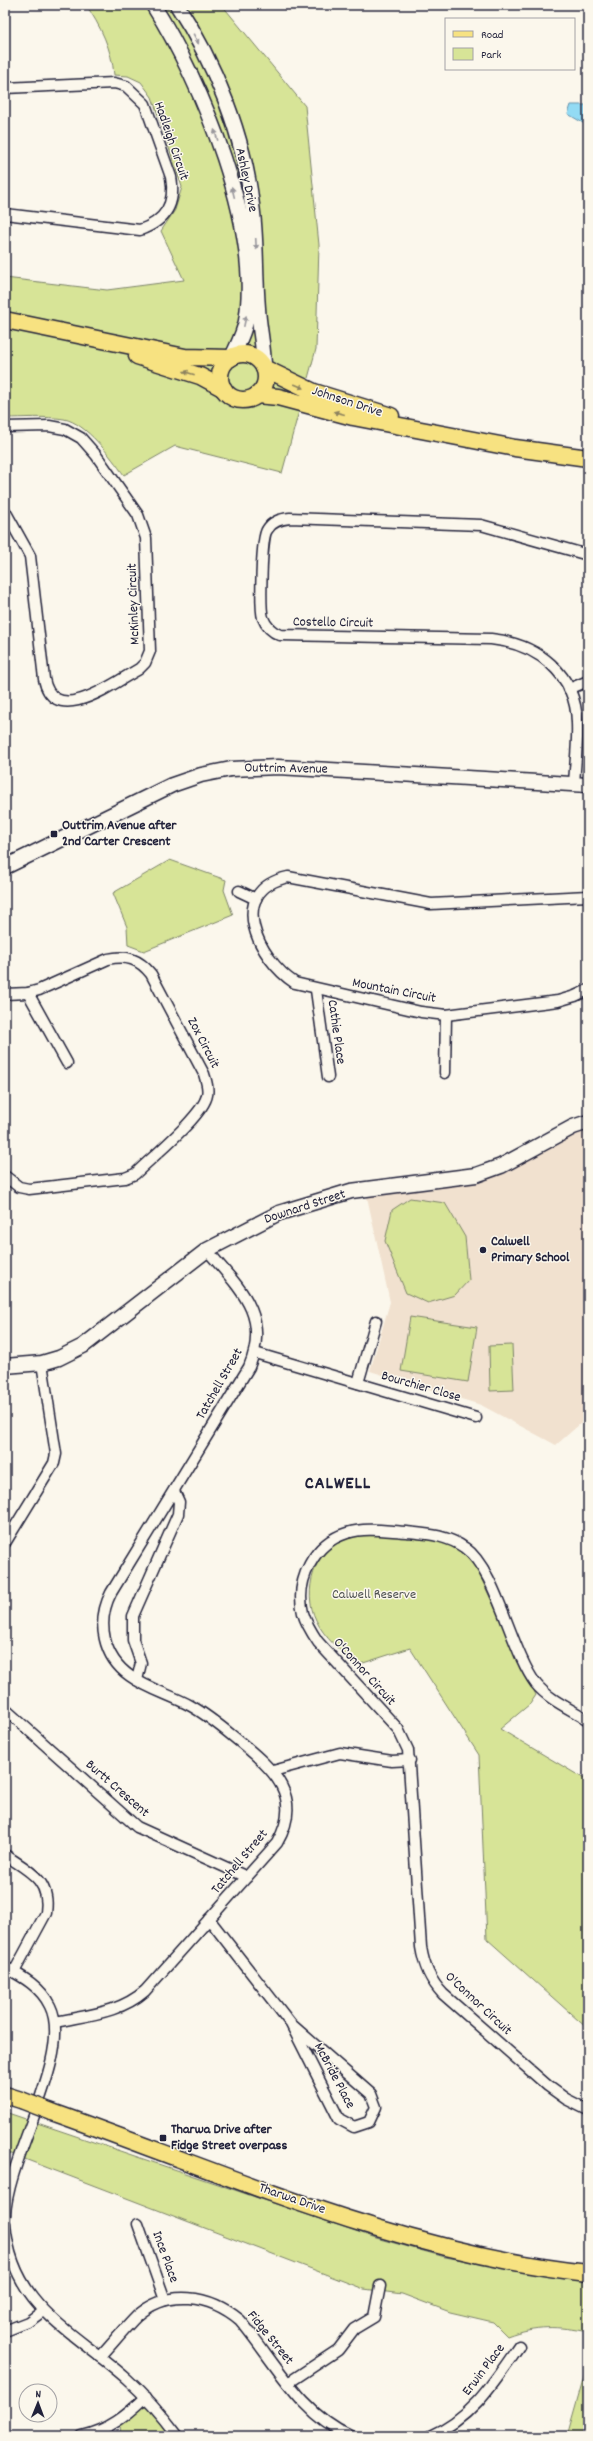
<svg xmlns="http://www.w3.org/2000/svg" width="593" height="2441" font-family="Dekko,sans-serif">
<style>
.built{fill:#f1e1cf}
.green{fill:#d7e497;stroke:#7c8369}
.water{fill:#93dbf4;stroke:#6691aa}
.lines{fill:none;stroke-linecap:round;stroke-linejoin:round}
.street-casing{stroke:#22223b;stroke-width:13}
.secondary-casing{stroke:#22223b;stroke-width:17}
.primary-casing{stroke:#22223b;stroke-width:19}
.street{stroke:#fbf7ec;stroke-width:10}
.secondary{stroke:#fbf7ec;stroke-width:14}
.primary{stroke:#f7e281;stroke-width:16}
.primary-bridge-casing{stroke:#22223b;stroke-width:19;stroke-linecap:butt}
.primary-bridge{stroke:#f7e281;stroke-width:16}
.oneway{fill:#99979c}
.oneway2{fill:#8c825e}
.poi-dot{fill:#22223b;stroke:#fbf7ec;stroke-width:1.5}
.labels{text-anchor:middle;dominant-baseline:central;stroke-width:3;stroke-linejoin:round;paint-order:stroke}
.street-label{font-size:14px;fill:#22223b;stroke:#fbf7ec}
.poi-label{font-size:14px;font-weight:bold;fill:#22223b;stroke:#fbf7ec;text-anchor:start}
.park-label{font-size:14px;fill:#4f5252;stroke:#fbf7ec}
.district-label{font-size:18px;font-weight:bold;letter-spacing:1px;fill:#22223b;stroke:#fbf7ec}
</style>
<rect width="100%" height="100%" fill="#fbf7ec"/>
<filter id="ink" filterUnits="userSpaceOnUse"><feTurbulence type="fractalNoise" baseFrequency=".025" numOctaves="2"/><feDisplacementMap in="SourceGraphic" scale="8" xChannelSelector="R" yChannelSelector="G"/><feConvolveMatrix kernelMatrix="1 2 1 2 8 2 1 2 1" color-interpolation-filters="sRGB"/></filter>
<g filter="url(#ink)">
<polygon class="built" points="581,1132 588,1132 588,1417 556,1445 481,1405 370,1371 390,1302 367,1197 482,1178"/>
<g class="green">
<path d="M86,5h136l83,101 14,139 -3,104 -34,124 -107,-27 -51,29c-13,-18 -38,-52 -60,-56 -19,-3 -40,-1 -59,-1v-140l102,12 77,-10 -23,-49 14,-21 7,-23 -30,-90 -11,-15 -13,-6 -14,-1c-2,-25 -14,-50 -28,-70z"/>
<polygon points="170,860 226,880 224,890 233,915 144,951 128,945 127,927 113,893"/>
<polygon points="410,1198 445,1203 465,1237 469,1280 455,1295 428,1303 406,1293 385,1241 392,1210"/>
<polygon points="410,1317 477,1327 468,1382 401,1371"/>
<polygon points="512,1345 514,1390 490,1391 489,1346"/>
<path d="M369,1533l74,6 29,20 64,136 -6,9 -30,25 88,52v248l-101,-90 -8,-184 -69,-107 -53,17c-15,-13 -33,-27 -41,-45 -14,-28 -2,-71 29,-83 6,-3 16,-3 24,-4z"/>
<path d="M5,2112l371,126 69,19 143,25v50c-31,-6 -51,-7 -81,4l-14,-14 -43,-10 -48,-18 -38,-5 -355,-136 -4,9z"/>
<polygon points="588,2362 588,2436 567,2436"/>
<polygon points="146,2401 174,2436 121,2436 120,2424"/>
</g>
<polygon class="water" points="571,105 588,105 588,126 568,114"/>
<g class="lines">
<g class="street-casing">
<g id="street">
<path d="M5,88l109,-5 12,3 19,18 26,73c5,27 -6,44 -31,53l-135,-16"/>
<path d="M5,427l44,-1 16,3 16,9 15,17 42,60 8,23 4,113 -5,12 -6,6c-24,13 -85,60 -95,10l-14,-123 -25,-45"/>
<polyline points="569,689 588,681"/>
<path d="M574,785c1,-21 4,-42 3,-62 -1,-50 -40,-79 -86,-84l-211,-4c-8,-3 -14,-9 -17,-17 -3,-10 -2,-80 4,-88 5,-9 14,-11 23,-12l191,7 107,30"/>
<polyline points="239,891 256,899"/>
<path d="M588,896l-157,8 -143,-27c-63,14 -30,82 7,106l126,29 25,3 112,-14 17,-5 13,-6"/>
<polyline points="316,990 328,1077"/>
<polyline points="28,993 67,1063"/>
<path d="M5,994l23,-1 11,-3 69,-31c19,-4 31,0 43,15l53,100c2,7 5,14 3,21 -3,20 -56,63 -72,79l-10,4 -96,11 -10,-2 -14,-11"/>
<polyline points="445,1073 446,1015"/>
<polyline points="255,1353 476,1418"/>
<polyline points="358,1383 376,1321"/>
<polyline points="5,1543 54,1463 56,1454 42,1363"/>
<polyline points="137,1680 141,1663 133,1640 133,1616 178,1514 179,1502 174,1491"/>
<polyline points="5,1709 137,1827 247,1877"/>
<path d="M588,1720c-17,-11 -39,-20 -52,-36 -25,-33 -40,-115 -71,-136 -18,-13 -37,-14 -58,-16 -20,-1 -41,-5 -60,1 -33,10 -52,47 -44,80 3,11 9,20 15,29l80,87 10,21 13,197c3,19 9,33 22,47l105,92 18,13 22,11"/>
<polyline points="273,1771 340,1753 392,1761 410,1760"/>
<path d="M5,1855c24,16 46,25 41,58l-32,59"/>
<polyline points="209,1919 291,2024 339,2119 354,2127 369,2122 376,2107 371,2094 291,2024"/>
<path d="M5,1967c18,10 36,20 45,39 24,48 -43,151 -45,210"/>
<path d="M56,2022c31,-7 64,-9 89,-31l132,-148c27,-46 -3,-73 -37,-101 -16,-13 -31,-26 -49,-36 -20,-11 -43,-17 -61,-30 -27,-19 -34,-54 -19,-83l138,-226c22,-52 -10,-79 -42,-117"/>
<path d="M5,2223c6,83 67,107 122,156 19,17 36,37 51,57"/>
<polyline points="138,2224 165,2300"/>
<polyline points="5,2331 28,2322 43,2311"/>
<path d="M100,2357c12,-13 24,-28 37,-41 31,-28 73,-21 103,4 34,40 60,94 110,116"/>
<polyline points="288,2383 338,2350 354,2329 374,2317 380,2286"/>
<path d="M82,2436c27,-6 44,-20 64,-39"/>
<path d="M430,2436c42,-18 64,-54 89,-90"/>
</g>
</g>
<g class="secondary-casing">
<g id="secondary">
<path d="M153,5c49,77 109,224 93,316 -2,12 -9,25 -14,36"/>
<path d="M177,5c38,58 67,131 75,200 5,34 3,68 6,103 1,20 6,39 6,60"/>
<polyline points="5,867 172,785 201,775 231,769 278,767 588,785"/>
<polyline points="5,1366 42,1363 59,1358 83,1346 207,1250 279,1213 351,1191 476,1175 501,1166 573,1127 588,1122"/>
</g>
</g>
<g class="primary-casing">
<g id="primary">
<polyline points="5,320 185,357 231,358"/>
<circle cx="243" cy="377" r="23"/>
<polyline points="137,356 200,376 224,389"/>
<polyline points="264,368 314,392 391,416"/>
<polyline points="257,395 278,397 353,417 515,448 588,458"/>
<polyline points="5,2095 21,2100"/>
<path d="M52,2112c175,62 349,141 536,161"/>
</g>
</g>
<use href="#street" class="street"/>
<use href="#secondary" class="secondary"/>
<use href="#primary" class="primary"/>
<g class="primary-bridge-casing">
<polyline id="primary-bridge" points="21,2100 52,2112"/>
</g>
<use href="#primary-bridge" class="primary-bridge"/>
</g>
<defs><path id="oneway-solid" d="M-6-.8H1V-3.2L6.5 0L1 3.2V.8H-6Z"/></defs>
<g class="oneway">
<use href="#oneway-solid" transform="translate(196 39) rotate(62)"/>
<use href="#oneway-solid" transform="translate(216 135) rotate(-108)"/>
<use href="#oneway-solid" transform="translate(233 192) rotate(-104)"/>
<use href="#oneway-solid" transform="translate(256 244) rotate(87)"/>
<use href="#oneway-solid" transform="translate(245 321) rotate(-78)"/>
</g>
<g class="oneway2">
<use href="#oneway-solid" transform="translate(189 373) rotate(-162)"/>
<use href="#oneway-solid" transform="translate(299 386) rotate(23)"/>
<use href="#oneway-solid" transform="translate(339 413) rotate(-165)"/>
</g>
</g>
<g class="poi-dot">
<rect x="50" y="830" width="8" height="8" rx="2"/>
<circle cx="483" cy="1250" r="4"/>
<rect x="159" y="2134" width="8" height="8" rx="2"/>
</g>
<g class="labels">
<g class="street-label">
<text transform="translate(171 141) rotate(71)">Hadleigh Circuit</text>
<text transform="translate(246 180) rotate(78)">Ashley Drive</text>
<text transform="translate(347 402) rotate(18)">Johnson Drive</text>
<text transform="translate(134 604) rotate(-92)">McKinley Circuit</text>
<text transform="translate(333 623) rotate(1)">Costello Circuit</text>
<text transform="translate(286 769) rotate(1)">Outtrim Avenue</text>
<text transform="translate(394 991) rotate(11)">Mountain Circuit</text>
<text transform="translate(336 1032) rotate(82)">Cathie Place</text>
<text transform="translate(203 1043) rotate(63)">Zox Circuit</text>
<text transform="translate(305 1207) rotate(-18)">Downard Street</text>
<text transform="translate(220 1384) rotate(-60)">Tatchell Street</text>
<text transform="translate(421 1387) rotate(16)">Bourchier Close</text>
<text transform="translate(364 1672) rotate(48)">O'Connor Circuit</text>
<text transform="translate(117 1789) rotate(41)">Burtt Crescent</text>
<text transform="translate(240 1862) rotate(-50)">Tatchell Street</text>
<text transform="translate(478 2004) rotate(43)">O'Connor Circuit</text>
<text transform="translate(334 2076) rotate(62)">McBride Place</text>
<text transform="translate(292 2199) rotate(19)">Tharwa Drive</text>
<text transform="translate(165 2257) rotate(70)">Ince Place</text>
<text transform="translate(270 2338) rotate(51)">Fidge Street</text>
<text transform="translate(484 2370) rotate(-53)">Erwin Place</text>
</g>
<g class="poi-label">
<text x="62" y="826">Outtrim Avenue after<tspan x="62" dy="16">2nd Carter Crescent</tspan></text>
<text x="491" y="1242">Calwell<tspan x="491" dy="16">Primary School</tspan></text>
<text x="171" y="2130">Tharwa Drive after<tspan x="171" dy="16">Fidge Street overpass</tspan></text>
</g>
<g class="park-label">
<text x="374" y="1595">Calwell Reserve</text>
</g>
<g class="district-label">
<text x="338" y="1484">CALWELL</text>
</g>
</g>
<rect width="593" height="2441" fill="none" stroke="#fbf7ec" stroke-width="20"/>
<rect x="10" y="10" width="573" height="2421" fill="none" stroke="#22223b" stroke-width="1.5" filter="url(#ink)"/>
<rect x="445" y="18" width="130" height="52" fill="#fbf7ec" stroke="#a4a2a5"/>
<rect x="453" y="31" width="20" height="6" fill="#f7e281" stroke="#a4a2a5"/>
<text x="481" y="38" font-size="12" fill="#22223b">Road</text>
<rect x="453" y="48" width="20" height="12" fill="#d7e497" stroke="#a4a2a5"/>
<text x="481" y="58" font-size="12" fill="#22223b">Park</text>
<g transform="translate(38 2403) rotate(1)"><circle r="19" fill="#fbf7ec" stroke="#a4a2a5"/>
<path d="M0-3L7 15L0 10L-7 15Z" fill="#22223b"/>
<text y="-6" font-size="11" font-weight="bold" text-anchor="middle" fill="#22223b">N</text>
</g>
</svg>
